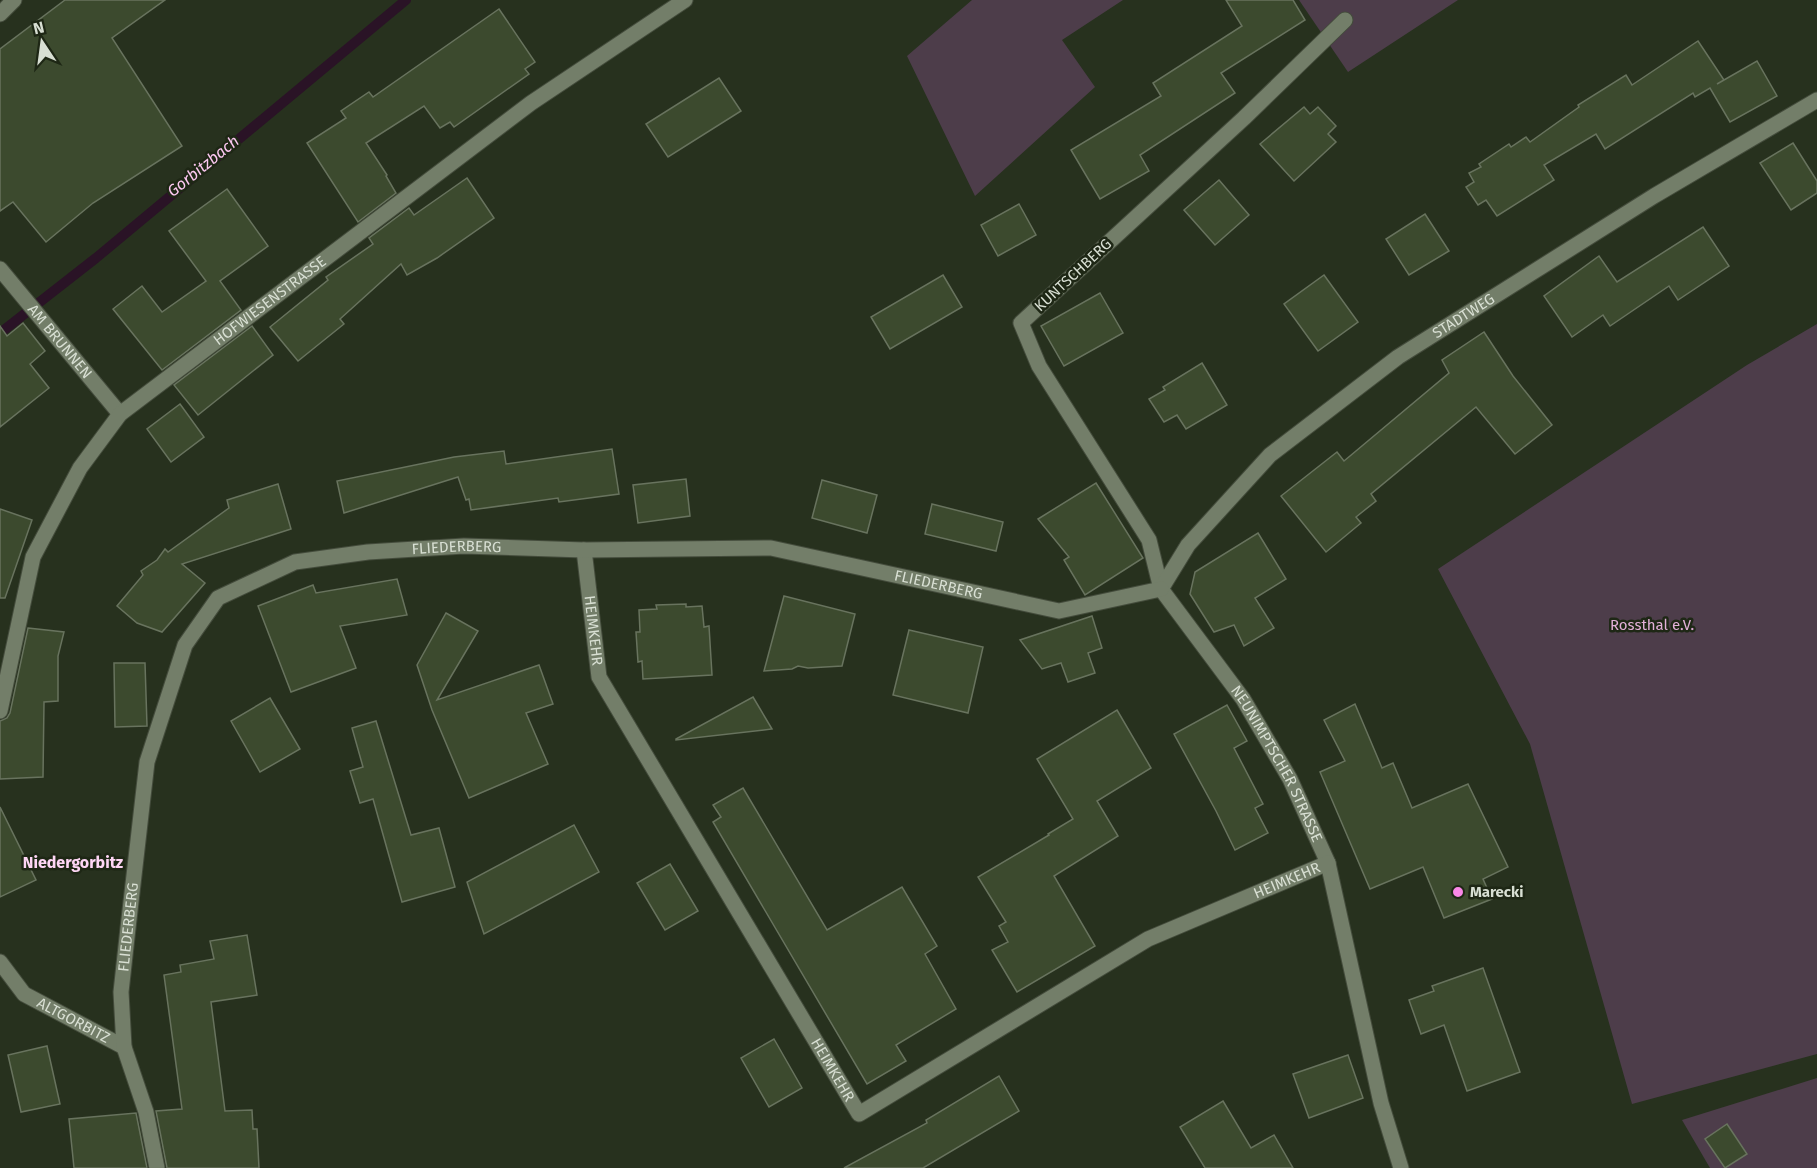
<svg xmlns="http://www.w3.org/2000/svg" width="1817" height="1168" font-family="'Fira Sans',sans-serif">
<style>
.green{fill:#4d3d4a}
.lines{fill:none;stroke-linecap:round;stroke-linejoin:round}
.stream{stroke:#2a1326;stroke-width:10}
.building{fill:#3c4a2e;stroke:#68735e;stroke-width:1.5}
.street-casing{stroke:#444c3c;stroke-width:17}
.street{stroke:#737e69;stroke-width:15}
.poi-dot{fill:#fa87e7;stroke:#1e2715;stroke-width:2}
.labels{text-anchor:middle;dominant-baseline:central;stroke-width:5;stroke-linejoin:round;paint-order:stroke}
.street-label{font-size:15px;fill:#d8dfd3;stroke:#1e2715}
.park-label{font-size:15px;fill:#e2b0d8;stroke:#1e2715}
.poi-label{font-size:15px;font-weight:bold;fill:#d8dfd3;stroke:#1e2715;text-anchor:start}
.water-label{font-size:16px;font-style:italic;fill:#fcc8f1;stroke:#1e2715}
.neighbourhood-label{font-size:16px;font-weight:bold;fill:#fed6f5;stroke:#1e2715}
</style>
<rect width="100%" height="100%" fill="#27311e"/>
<g class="green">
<polygon points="972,0 1123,0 1062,40 1095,87 975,196 907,56"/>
<polygon points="1299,0 1458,0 1348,72"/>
<polygon points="1817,324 1817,1054 1632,1104 1530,744 1438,569 1747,365"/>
<polygon points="1817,1078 1817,1168 1710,1168 1682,1120"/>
</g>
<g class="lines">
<polyline class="stream" points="0,333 96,258 406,0"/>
</g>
<g class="building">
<polygon points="65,0 165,0 112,38 182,146 93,203 46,242 13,202 0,211 0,49"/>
<polygon points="1226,0 1293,0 1305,20 1221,73 1235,93 1140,155 1149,171 1100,199 1071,150 1161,96 1153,83 1242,26"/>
<polygon points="499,9 535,62 525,69 529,74 454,127 450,122 440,128 424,106 366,143 387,175 386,176 396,193 358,222 307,143 346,118 341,111 369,92 373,97"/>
<polygon points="1698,41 1724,80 1717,84 1757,61 1777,96 1730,122 1710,88 1695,97 1693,93 1605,149 1596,134 1544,165 1554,180 1497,216 1486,200 1478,205 1466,187 1474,182 1469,173 1481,167 1479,164 1509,144 1511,147 1526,137 1530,142 1579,107 1578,105 1626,75 1632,85"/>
<polygon points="719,78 741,111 668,157 646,124"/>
<polygon points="1304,107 1310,114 1318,107 1336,126 1328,134 1336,142 1294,181 1260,144"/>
<polygon points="1793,143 1817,181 1817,193 1791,210 1760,163"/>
<polygon points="467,178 494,218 437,258 407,275 401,264 340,319 344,324 298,361 270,327 328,280 326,277 373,244 369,238 409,208 414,215"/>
<polygon points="1219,180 1249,215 1215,245 1184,210"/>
<polygon points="227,189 268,246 220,281 241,310 162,370 113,309 142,286 162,312 206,281 169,231"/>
<polygon points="1019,204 1036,235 998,256 981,225"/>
<polygon points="1425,214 1449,251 1409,275 1386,239"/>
<polygon points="1703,227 1729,266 1678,300 1669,286 1610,326 1603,315 1572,337 1544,296 1599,256 1617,282"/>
<polygon points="943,275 962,307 890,349 871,317"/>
<polygon points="1324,275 1358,322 1318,351 1284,304"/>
<polygon points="1100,293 1123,333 1064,366 1041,326"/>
<polygon points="23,323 45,351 30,364 49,388 0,427 0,326 7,336"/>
<polygon points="252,326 273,355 198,415 174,385"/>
<polygon points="1484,332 1513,376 1552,425 1515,454 1476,407 1371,494 1376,501 1356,517 1361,523 1326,552 1281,496 1337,452 1344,461 1449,373 1442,360"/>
<polygon points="1202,363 1227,405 1186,429 1177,415 1164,422 1149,399 1165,390 1163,387"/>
<polygon points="180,404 204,437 171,462 147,429"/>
<polygon points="612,449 619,494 559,502 558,498 471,510 469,499 466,500 458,477 344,513 337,481 454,457 504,451 506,464"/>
<polygon points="686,479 690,516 638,523 633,485"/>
<polygon points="822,480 877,495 867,533 812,518"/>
<polygon points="1096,483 1143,558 1085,595 1064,560 1069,557 1038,519"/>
<polygon points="278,484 291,529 182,564 205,583 162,632 137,623 117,606 143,575 141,571 157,560 165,549 168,552 229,508 227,500"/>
<polygon points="932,504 1003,522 996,551 925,534"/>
<polygon points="0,509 32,520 5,598 0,598"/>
<polygon points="1258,533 1286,579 1255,598 1274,628 1244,646 1234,625 1214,632 1190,594 1195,572"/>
<polygon points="397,579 407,615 340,626 356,668 291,692 258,606 313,585 316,593"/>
<polygon points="784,596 855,614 842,666 808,668 798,666 792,669 764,671"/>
<polygon points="686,604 686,607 702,606 704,627 709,626 712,675 643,679 642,661 638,662 636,632 640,632 639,610 657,609 656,605"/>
<polygon points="446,613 478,631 437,700 539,665 553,704 526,713 548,764 469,798 432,710 417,665"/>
<polygon points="1092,616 1102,648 1088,653 1095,673 1068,682 1061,663 1042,669 1020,640"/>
<polygon points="28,628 64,632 58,656 58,701 44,702 43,777 0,779 0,721 7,718 10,713"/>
<polygon points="909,630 983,647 968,713 893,695"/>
<polygon points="114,663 145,663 147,726 115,727"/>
<polygon points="753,697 772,729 676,740 676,739"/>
<polygon points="270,698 300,749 260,772 231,721"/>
<polygon points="1355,704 1382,768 1393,763 1412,808 1468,784 1508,867 1483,879 1492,899 1444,918 1423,867 1370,889 1320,772 1345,761 1324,720"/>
<polygon points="1227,705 1247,741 1234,748 1263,804 1255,808 1268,833 1235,850 1216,811 1174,734"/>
<polygon points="1117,710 1151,768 1097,801 1118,836 1054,876 1095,946 1017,992 992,950 1008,942 999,926 1006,922 978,877 1049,835 1048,834 1073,819 1037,759"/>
<polygon points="376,721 411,835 439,828 455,887 402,902 373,799 360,803 350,771 363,767 352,728"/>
<polygon points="743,788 827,930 902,887 937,946 925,954 956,1009 896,1045 906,1061 867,1084 713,822 721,817 713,805"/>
<polygon points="0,807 36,880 0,897"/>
<polygon points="574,825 599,872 484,934 467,882"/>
<polygon points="670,864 698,911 665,930 637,883"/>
<polygon points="247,935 257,995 211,1002 225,1111 252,1110 253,1129 257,1129 259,1168 167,1168 156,1111 182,1109 164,975 181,972 180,965 214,959 210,941"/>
<polygon points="1483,968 1520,1072 1467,1091 1444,1025 1421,1034 1409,1000 1434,991 1432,986"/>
<polygon points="774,1039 802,1088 769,1107 741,1058"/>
<polygon points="47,1046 60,1104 21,1112 8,1055"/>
<polygon points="1348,1055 1363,1098 1309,1118 1293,1074"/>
<polygon points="999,1076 1019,1111 923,1168 844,1168 927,1123 926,1120"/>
<polygon points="1223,1101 1251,1148 1274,1135 1293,1168 1205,1168 1180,1127"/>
<polygon points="136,1113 147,1168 74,1168 69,1119"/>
<polygon points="1727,1124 1747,1154 1725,1168 1705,1139"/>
</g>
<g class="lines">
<g class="street-casing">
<g id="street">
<polyline points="0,14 14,0"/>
<path id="s1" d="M1345,20l-101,98 -223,205 18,43 110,174 12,49 82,110 47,80 38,84 53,240 20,65"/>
<path id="s2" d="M0,269l120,145"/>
<path id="s3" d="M584,550l15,127 260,437 289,-175 180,-76"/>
<path id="s4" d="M1161,589l27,-44 82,-90 128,-98 256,-161 163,-96"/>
<path id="s5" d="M0,711l33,-154 47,-89 40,-54 411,-311 154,-103"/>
<path id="s6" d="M0,962l24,32 100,53"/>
<path id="s7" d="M157,1168l-11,-56 -22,-65 -3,-55 7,-64 19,-166 38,-117 33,-47 77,-36 73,-10 96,-6 120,4 187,-2 288,63 102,-22"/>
</g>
</g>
<use href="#street" class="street"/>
</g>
<circle class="poi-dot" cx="1458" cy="892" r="6"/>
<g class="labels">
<g class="street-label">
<text transform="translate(1073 275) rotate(-43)">KUNTSCHBERG</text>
<text stroke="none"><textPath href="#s5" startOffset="513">HOFWIESENSTRASSE</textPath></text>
<text stroke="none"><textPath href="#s4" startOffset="412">STADTWEG</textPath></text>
<text stroke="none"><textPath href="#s2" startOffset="94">AM BRUNNEN</textPath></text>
<text stroke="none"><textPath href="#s7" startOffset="840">FLIEDERBERG</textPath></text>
<text stroke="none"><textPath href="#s7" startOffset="1326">FLIEDERBERG</textPath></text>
<text stroke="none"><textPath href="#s3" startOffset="81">HEIMKEHR</textPath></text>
<text stroke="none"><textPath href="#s1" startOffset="957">NEUNIMPTSCHER STRASSE</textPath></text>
<text stroke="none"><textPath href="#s3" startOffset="1125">HEIMKEHR</textPath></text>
<text stroke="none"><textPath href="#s7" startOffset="246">FLIEDERBERG</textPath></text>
<text stroke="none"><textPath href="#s6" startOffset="96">ALTGORBITZ</textPath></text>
<text stroke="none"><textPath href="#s3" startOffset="585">HEIMKEHR</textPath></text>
</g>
<g class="park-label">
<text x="1652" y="625">Rossthal e.V.</text>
</g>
<g class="poi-label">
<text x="1470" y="892">Marecki</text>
</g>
<g class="water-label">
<text transform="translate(203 166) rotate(-39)">Gorbitzbach</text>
</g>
<g class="neighbourhood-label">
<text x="73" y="862">Niedergorbitz</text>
</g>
</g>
<g transform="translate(42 42) rotate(347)" stroke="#1e2715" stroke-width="4.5" paint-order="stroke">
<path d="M0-4.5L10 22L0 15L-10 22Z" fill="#d8dfd3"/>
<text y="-9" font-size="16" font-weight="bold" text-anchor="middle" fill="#d8dfd3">N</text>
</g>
</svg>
